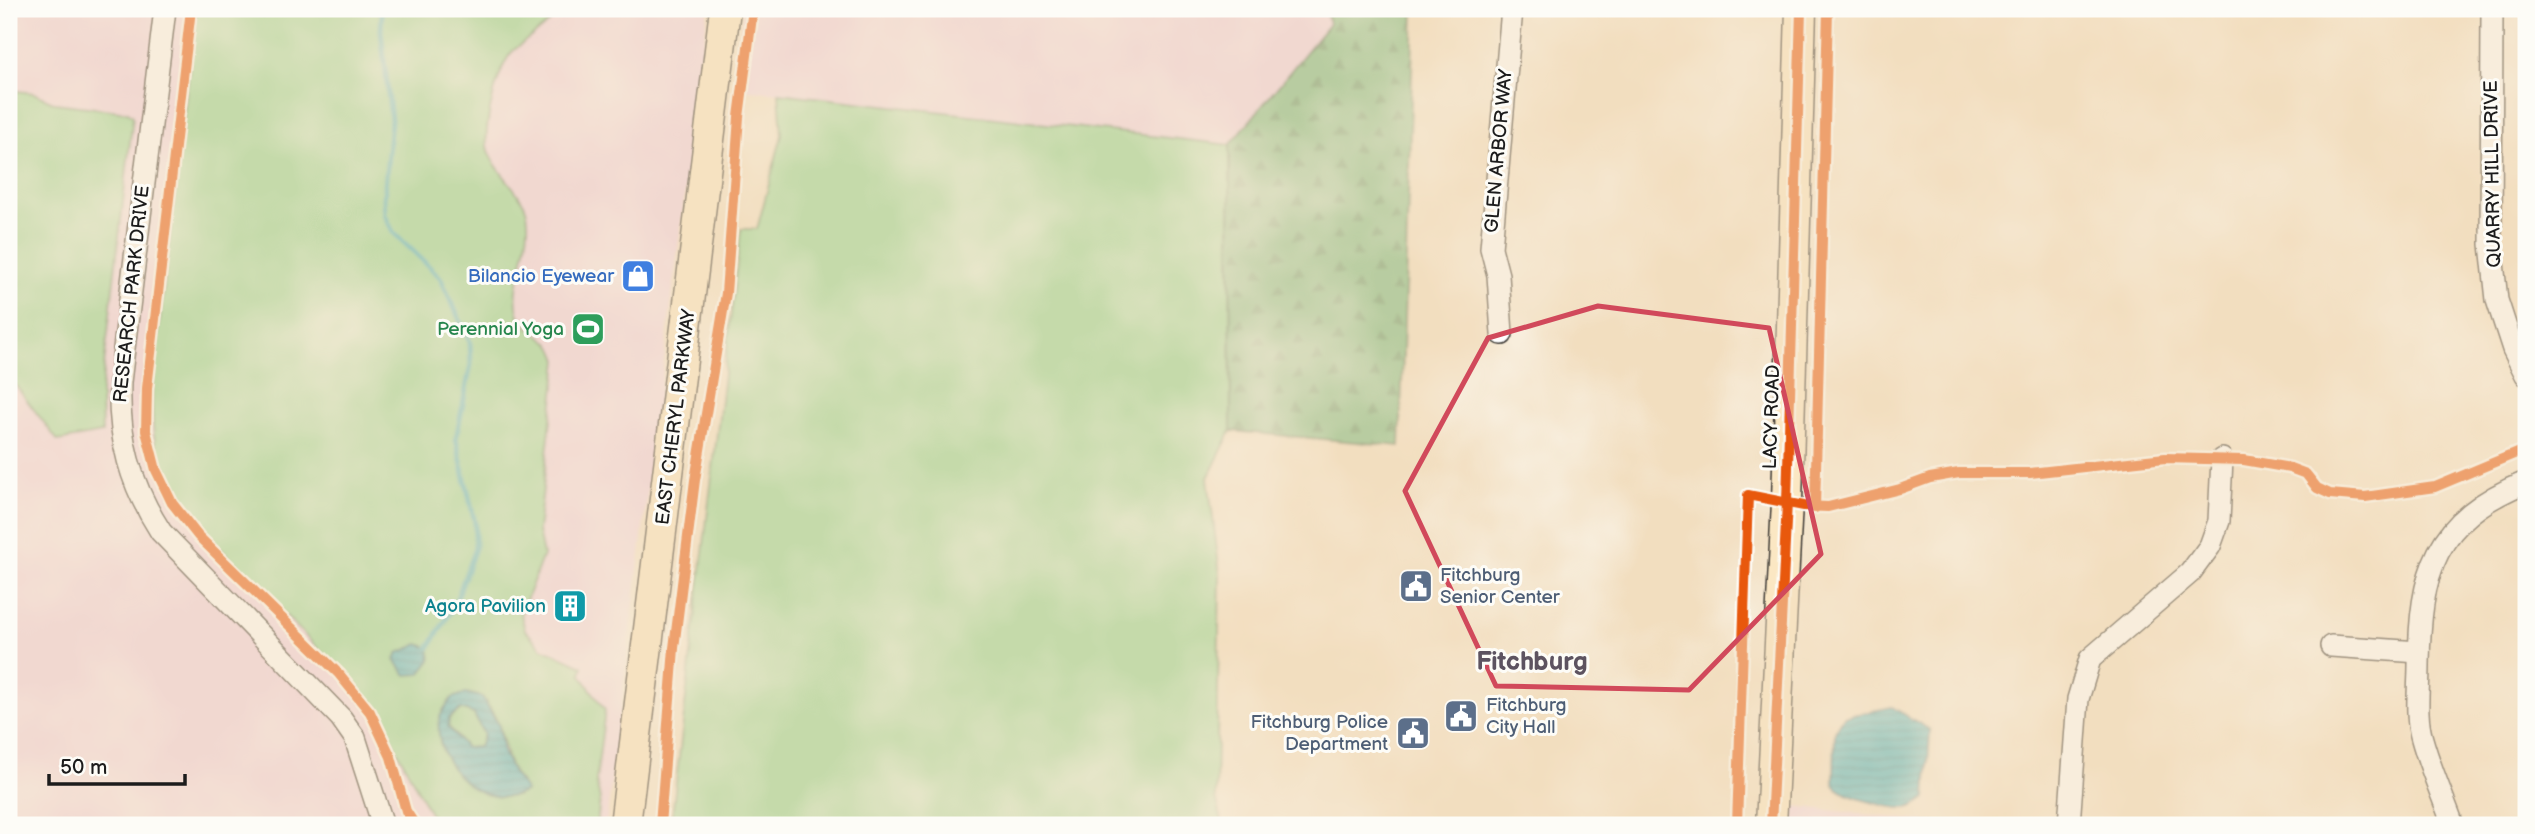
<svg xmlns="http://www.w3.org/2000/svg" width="2535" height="834" font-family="'Balsamiq Sans',sans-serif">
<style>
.built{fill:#f0d0e5}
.green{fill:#8ed691;stroke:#557956;stroke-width:2;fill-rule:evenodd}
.forest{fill:url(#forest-firs);stroke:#476a4c;stroke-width:2}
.water{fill:url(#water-rules);stroke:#2e666c;stroke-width:2;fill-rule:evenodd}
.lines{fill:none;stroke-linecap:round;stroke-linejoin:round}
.stream{stroke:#41b0bd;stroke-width:5}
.street-casing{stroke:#3c3934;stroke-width:24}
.secondary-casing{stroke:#3c3934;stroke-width:33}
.street{stroke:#fff;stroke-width:21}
.secondary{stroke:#fbe7c3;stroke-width:30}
.cycleway-casing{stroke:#fdfcf7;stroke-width:15}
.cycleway{stroke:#e8590c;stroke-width:10}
.marked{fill:none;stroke:#d1495b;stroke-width:5;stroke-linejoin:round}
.labels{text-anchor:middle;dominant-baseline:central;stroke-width:6;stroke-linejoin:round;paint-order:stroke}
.street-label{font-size:19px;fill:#1c1c1c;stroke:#fdfcf7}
.shop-label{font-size:19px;fill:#366cbe;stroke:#fdfcf7;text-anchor:end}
.leisure-label{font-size:19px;fill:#27864d;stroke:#fdfcf7;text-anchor:end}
.service-label{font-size:19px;fill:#4e5e75;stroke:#fdfcf7;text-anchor:start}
.culture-label{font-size:19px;fill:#0d838f;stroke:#fdfcf7;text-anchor:end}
.district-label{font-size:26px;font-weight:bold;fill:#5d5360;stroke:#fdfcf7}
</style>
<defs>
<pattern id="forest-firs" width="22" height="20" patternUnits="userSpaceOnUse" patternTransform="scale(1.75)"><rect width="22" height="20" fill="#72b77b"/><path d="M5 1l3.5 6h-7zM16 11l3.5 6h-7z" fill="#5d9464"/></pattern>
<pattern id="water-rules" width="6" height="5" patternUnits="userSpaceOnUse" patternTransform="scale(1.75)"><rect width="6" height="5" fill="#41b0bd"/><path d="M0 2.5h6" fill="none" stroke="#368e99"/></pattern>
</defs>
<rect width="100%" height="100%" fill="#fdfcf7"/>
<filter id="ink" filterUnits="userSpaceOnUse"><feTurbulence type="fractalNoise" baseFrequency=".0143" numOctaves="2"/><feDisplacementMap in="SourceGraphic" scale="14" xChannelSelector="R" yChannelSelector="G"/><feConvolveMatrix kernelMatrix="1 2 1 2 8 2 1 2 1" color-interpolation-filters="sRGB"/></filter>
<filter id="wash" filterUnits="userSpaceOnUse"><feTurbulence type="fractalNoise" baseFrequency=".00686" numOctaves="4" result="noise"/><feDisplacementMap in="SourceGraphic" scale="28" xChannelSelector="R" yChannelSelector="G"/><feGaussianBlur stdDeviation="1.57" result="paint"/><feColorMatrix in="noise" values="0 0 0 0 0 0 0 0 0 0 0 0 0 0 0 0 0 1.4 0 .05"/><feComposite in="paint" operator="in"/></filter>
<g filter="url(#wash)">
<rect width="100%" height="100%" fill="#f2debf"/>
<g class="built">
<polygon points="9,9 708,9 606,825 9,825"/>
<polygon points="743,9 1326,9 1329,23 1230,145 734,88"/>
<polygon points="1793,806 1954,825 1792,825"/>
</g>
<g class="green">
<path d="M196,9h359l1,6c-16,19 -29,22 -44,37 -14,14 -32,83 -23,101 8,19 27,34 36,53 12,30 -15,75 -7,106 4,16 24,22 33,33 3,4 5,10 7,15l-20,171 5,24 -22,59 4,16 17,18 41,18 -2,9 24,35 -9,71 4,18 -3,26h-161l-62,-119 -169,-173c-43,-50 -55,-79 -53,-145zM466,693l16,4c6,9 14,19 17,29 7,21 6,39 22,57l-4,13 -30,-1 -48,-73z"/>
<polygon points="9,90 34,93 55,103 128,112 133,116 101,392 102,433 58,441 9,377"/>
<polygon points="779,93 1230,145 1231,431 1208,478 1220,575 1216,798 1223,825 671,825 741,229 757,229 782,135"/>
<polygon points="461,709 474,714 484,735 480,747 466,748 448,726 449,719"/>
</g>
<polygon class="forest" points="1326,9 1414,9 1400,446 1231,431 1230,145 1329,24"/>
<g class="water">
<polygon points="419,644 429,648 431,660 420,674 406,675 395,660 398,653"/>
<path d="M466,693l16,4 17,29 4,26 10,21 13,18c-42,23 -92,-25 -87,-69 1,-10 8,-17 13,-24zM461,709l13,5 10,21 -5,12 -13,1 -18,-21 1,-9z"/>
<path d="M1892,707l38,23 -4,68c-7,5 -12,9 -20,10 -14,1 -67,-12 -72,-24l1,-52 9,-15z"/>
</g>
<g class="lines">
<polyline class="stream" points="382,9 381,31 391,120 384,198 385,215 393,232 440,277 470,342 471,364 456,439 475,523 475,548 455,604 429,648"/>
</g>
</g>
<g filter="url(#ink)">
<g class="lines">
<g class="street-casing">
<g id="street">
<path d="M165,9l-45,373c-2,57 10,102 41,150l180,186 14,20 28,87"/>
<polyline points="2492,9 2491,244 2497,300 2513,349 2526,375"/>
<polyline points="1502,334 1498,275 1491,248 1512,9"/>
<polyline points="2331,646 2419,652"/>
<polyline points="2069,825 2078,699 2090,659 2190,573 2210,546 2219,521 2222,459"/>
<path d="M2453,825c-10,-28 -23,-57 -31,-86 -7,-23 -3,-50 -3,-74 1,-93 15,-146 107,-183"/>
</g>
</g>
<g class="secondary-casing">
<g id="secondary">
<polyline points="625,825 725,9"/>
<polyline points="1771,825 1787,502 1801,9"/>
</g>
</g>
<use href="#street" class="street"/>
<use href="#secondary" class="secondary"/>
<g class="cycleway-casing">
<g id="cycleway">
<polyline points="191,9 147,388 146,431 156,470 172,503 198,536 339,674 370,712 391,757 406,811 415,825"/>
<polyline points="1815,508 1828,9"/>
<polyline points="660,825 674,648 695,480 726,293 739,117 753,9"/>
<polyline points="1737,825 1748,495 1804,506 1828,507 1900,489 1930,478 1959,473 2030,473 2165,458 2244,460 2290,468 2306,474 2317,488 2330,494 2365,497 2435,487 2526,449"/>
<polyline points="1771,825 1787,502 1801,9"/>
</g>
</g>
<use href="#cycleway" class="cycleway"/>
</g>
</g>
<path d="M0 0H2535V834H0ZM1598,306l171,22 52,226 -132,136 -193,-4 -91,-195 83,-153z" fill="#f2debf" fill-opacity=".55" fill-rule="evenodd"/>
<path class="marked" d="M1598,306l171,22 52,226 -132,136 -193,-4 -91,-195 83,-153z"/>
<defs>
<g id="shop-square" transform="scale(1.75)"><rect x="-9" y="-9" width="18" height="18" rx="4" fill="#3f7fe0" stroke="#fdfcf7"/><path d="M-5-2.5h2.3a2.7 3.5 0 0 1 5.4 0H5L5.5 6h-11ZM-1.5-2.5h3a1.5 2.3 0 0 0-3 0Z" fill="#fff"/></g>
<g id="stadium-square" transform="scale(1.75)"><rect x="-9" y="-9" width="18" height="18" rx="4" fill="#2e9e5b" stroke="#fdfcf7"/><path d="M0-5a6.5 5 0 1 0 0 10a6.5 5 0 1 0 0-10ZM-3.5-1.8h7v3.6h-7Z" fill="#fff"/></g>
<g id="civic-square" transform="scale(1.75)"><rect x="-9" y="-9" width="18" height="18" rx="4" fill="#5c6f8a" stroke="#fdfcf7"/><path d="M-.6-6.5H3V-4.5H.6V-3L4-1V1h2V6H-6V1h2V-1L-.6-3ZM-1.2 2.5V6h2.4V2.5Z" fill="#fff"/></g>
<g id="building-square" transform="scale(1.75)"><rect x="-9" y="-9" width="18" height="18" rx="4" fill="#0f9aa8" stroke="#fdfcf7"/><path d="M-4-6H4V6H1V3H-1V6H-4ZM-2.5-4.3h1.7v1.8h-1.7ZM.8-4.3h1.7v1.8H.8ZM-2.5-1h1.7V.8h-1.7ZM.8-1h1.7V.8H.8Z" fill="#fff"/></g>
</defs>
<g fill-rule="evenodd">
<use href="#shop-square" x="638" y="276"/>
<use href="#stadium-square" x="588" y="329"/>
<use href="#civic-square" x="1416" y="586"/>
<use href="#building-square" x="570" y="606"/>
<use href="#civic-square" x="1461" y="716"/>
<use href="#civic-square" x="1413" y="733"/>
</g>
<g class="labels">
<g class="street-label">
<text transform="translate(1499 151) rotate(-85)">GLEN ARBOR WAY</text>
<text transform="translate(2493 174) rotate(-91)">QUARRY HILL DRIVE</text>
<text transform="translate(132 294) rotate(-84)">RESEARCH PARK DRIVE</text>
<text transform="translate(676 417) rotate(-83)">EAST CHERYL PARKWAY</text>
<text transform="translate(1772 417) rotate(-88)">LACY ROAD</text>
</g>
<g class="shop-label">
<text x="614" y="276">Bilancio Eyewear</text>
</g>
<g class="leisure-label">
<text x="564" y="329">Perennial Yoga</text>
</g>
<g class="service-label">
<text x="1440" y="575">Fitchburg<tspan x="1440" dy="22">Senior Center</tspan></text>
<text x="1486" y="705">Fitchburg<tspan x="1486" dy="22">City Hall</tspan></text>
<text x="1388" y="722" text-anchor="end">Fitchburg Police<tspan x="1388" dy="22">Department</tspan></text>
</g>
<g class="culture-label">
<text x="546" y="606">Agora Pavilion</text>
</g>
<g class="district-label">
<text x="1532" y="662">Fitchburg</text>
</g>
</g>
<rect width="2535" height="834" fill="none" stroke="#fdfcf7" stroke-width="35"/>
<path d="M49 774v10h136v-10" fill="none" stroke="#1c1c1c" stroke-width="3.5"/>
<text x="60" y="774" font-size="21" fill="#1c1c1c" stroke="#fdfcf7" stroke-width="5" paint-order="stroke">50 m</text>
</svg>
